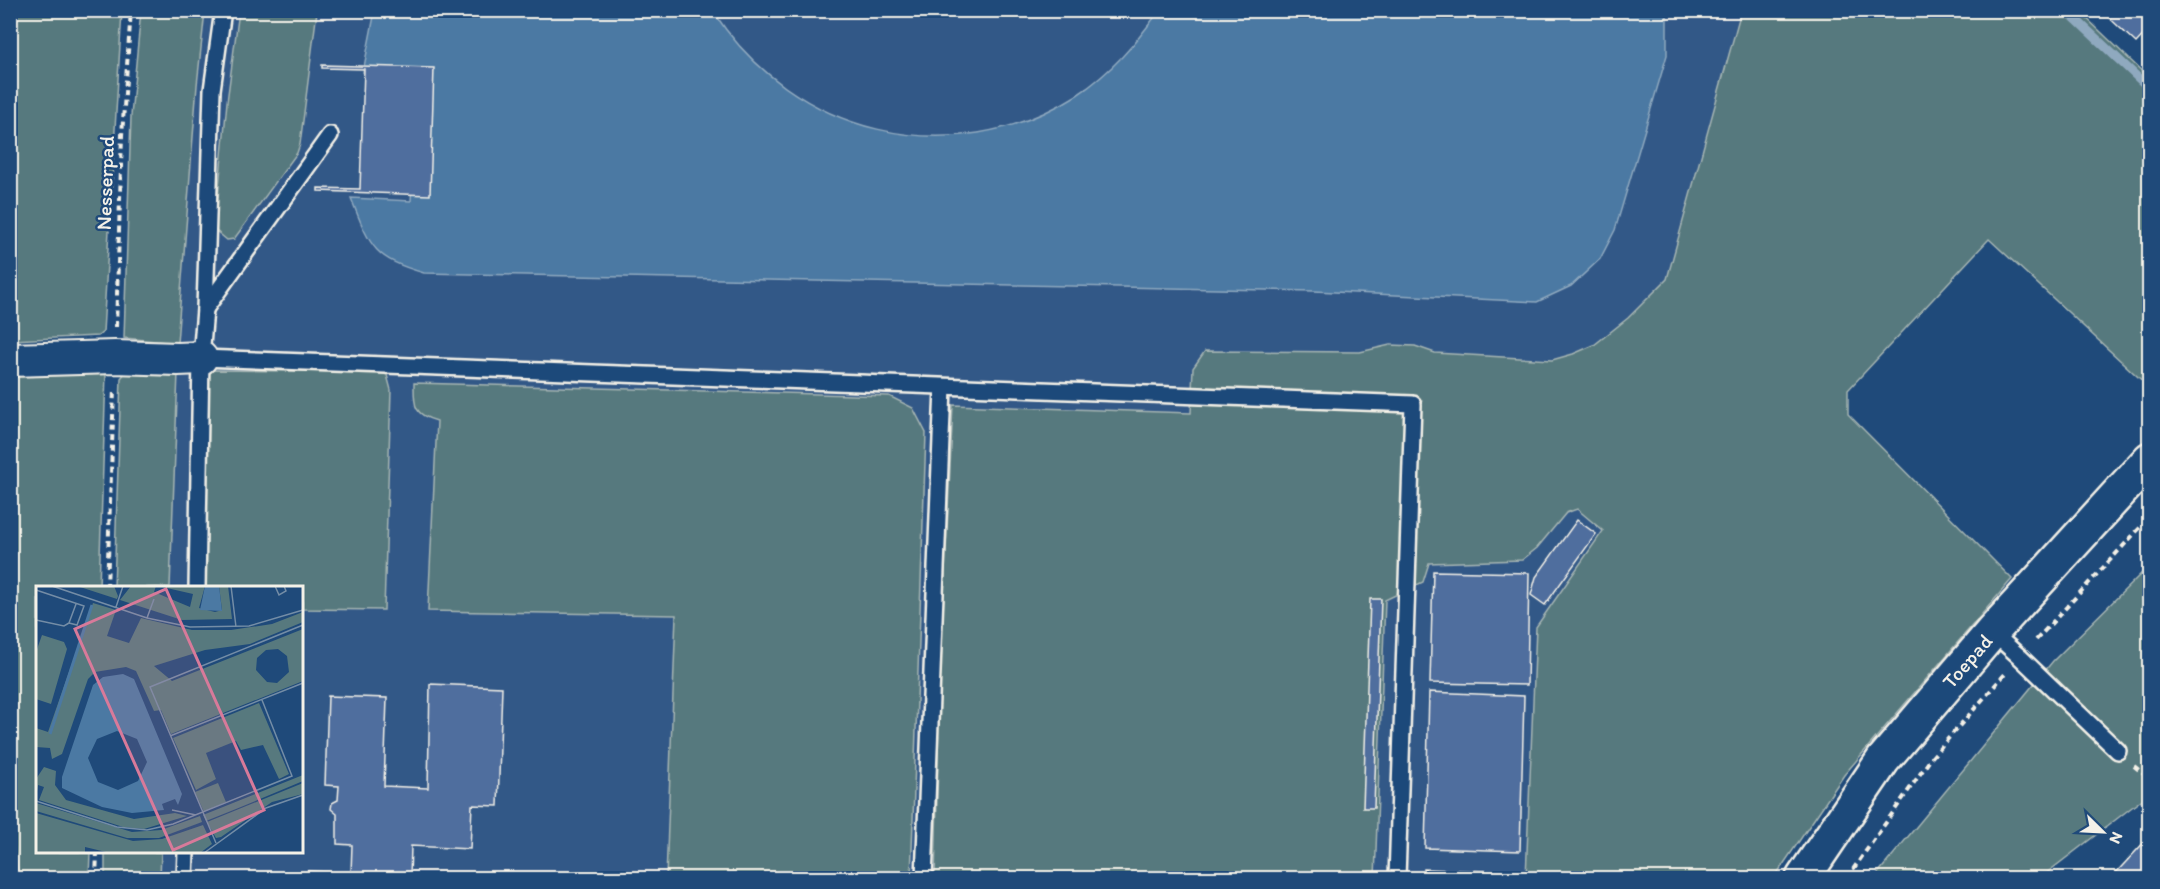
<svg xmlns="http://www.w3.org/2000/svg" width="2160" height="889" font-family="Itim,sans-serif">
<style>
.built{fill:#325887}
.green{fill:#57797e;stroke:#a6b5b3;stroke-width:1.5}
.water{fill:#4b79a3;stroke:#8fa9bf;stroke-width:1.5}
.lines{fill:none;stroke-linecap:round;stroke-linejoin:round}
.stream{stroke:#8fa9bf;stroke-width:9}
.building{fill:#506e9e;stroke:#f4f1e8;stroke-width:1.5}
.lane-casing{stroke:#f4f1e8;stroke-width:20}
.street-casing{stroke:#f4f1e8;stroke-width:36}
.secondary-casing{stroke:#f4f1e8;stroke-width:38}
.path{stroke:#f4f1e8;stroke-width:4;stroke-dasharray:6 4.5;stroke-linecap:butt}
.lane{stroke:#1f4a7a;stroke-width:15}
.street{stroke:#1f4a7a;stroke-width:32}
.secondary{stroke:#1f4a7a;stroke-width:33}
.labels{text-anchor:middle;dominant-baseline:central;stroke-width:5;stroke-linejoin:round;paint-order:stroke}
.street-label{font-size:21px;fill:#f4f1e8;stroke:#1f4a7a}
.inset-river{fill:none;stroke:#4b79a3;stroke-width:3}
.inset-road{fill:none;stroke:#748da6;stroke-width:1.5}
.view{fill:#d87a9a;fill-opacity:0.15;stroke:#d87a9a;stroke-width:3}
.inset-edge{fill:none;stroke:#f4f1e8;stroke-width:3}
</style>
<rect width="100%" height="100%" fill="#1f4a7a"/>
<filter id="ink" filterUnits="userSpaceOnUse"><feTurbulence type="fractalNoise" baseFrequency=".0167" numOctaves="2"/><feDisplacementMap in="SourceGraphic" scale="12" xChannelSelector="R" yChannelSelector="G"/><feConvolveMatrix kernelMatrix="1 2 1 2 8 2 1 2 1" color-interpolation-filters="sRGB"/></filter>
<g filter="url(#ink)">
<polygon class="built" points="159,11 1900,11 1631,878 124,878 125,852 302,852 302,588 135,587 153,108"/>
<g class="green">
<polygon points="10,11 122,11 103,332 98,336 11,340"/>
<polygon points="141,11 205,11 197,85 177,343 124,338 131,116"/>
<polygon points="239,11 317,11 300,144 297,153 234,239 227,240 215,230 227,102"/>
<polygon points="1741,11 2079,11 2149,78 2149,387 1989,239 1848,390 1848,414 2012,579 1844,775 1774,878 1526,878 1536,627 1603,531 1577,509 1566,513 1537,548 1522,560 1429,563 1423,582 1385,600 1375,878 935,878 940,677 953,405 1191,413 1193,368 1205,351 1360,352 1390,345 1415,346 1435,353 1552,360 1573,354 1594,345 1628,318 1667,279"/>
<polygon points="211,370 379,372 387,375 391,390 384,610 302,609 302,588 198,588 205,377"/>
<polygon points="127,371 178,372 170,587 114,588 121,378"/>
<polygon points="10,373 106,373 99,587 38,588 38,852 90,852 89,878 19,878 10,817"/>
<path d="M414,383l475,13 24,12 13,25 -15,445h-245l10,-263 -248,-4 9,-190c-24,-6 -23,-16 -23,-38z"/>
<polygon points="2149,566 2149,794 2040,878 1874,878 2053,661"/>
<polygon points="105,852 161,852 160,878 105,878"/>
</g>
<path class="water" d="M1667,10v45l-52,175 -15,29 -29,27 -34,16 -223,-11 -890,-18c-52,-15 -54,-27 -73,-75l60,3 7,-125 -55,-4 12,-61h338c79,123 238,164 364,84 34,-22 59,-52 82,-84z"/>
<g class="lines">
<polyline class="stream" points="2066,10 2150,89"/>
</g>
<g class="building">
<polygon points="2101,10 2150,10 2150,28 2136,43"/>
<polygon points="322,65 434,68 430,195 318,191 318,188 360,189 364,69 322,68"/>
<polygon points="1577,520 1596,534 1545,605 1531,595 1536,577"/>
<polygon points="1433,571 1529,573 1527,685 1430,683"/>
<polygon points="1370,599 1381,599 1374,808 1363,808"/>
<polygon points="430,684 502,687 498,806 472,805 470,849 411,846 410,878 307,878 307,871 351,873 352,845 337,844 337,814 331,809 332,803 338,800 339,786 325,785 328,696 387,698 384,786 428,788"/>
<polygon points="1429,692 1524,696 1520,851 1425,848"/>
<polygon points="2150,836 2150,878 2111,878"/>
<polygon points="1424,869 1520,872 1520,878 1424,878"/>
</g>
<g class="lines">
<g class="lane-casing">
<g id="lane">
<polyline points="205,309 330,135"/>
<polyline points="201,358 1413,404 1397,878"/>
<polyline points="197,588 201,358 205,309 212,90 223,10"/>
<polyline points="1992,632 2020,657 2118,751"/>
<polyline points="185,878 186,852"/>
<polyline points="924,878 943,387"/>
</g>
</g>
<g class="street-casing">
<polyline id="street" points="10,360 115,357 178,359 201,358"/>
</g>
<g class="secondary-casing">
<polyline id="secondary" points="1803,878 1883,760 1992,632 2150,459"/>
</g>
<g class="path">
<polyline points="116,327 122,135 131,10"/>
<polyline points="107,588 114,389"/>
<polyline points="2036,640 2150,517"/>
<polyline points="2134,766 2150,779"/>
<polyline points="96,878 97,852"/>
<polyline points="1847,878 1932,757 2005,674"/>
</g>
<use href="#lane" class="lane"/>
<use href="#street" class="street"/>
<use href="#secondary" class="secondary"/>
</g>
</g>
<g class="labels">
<g class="street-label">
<text transform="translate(105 183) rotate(-88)">Nesserpad</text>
<text transform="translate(1967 661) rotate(-49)">Toepad</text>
</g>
</g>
<g transform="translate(36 586)">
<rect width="267" height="267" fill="#1f4a7a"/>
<path d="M41,0h37l4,10 -1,3zM95,0h25l-2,6 36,15 3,-13 -35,-8h47l-6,22 16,4 7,-2 -3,-24h9l4,33 -50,1 -62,-20zM57,17l23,7 -9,26 22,7 12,-25 51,12h39l41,-6 31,-12v10l-53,22 -45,6 -51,16 18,15 131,-52v52l-132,53 -10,-24 -7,1 -18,-40 -10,-4 -31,5 -7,7 -26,75 -10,5 -2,-11 -14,-1v-19l12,4zM242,63l9,7 2,16 -12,11 -10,-1 -11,-12 1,-12 9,-8zM6,49l22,7 3,7 -16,55 -15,-5v-47zM223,117l30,71 -10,5 -16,-34 -22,5 -5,-9 -30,12 10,26 -20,11 -23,-52zM8,181l12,4 -1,14 11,15 68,19 41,-6 12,3 -43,13 -21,-2 -84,-27 5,-13 -6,-2 -2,13v-19zM267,189v6l-67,28 -30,12 -3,-6zM182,197l8,19 -22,10 -9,-20zM267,197v11l-31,8 -51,35 -5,1 -9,-16zM0,217l96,29 29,-2 39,-14 2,6 -43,16h-32l-91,-27zM0,227l97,28 29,-2 41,-14 9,19 -12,9h-90l-25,-6v6h-49z" fill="#57797e" fill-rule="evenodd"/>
<path d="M169,0h14l3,25 -22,-1zM87,88l11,5 48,115 -4,11 -3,-6 -13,5 2,6 -32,3 -30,-6 -40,-19v-11l31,-92 10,-8zM81,145l20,8 10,23 -9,19 -20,9 -20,-8 -10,-24 9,-19z" fill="#4b79a3" fill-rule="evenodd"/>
<path class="inset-river" d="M14,148l42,-129"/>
<path class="inset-road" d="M16,0l95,32 43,9 59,-1 54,-16M195,0l5,41M239,0l4,9 7,-4 -2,-5M0,4l48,16 -7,19 -8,-2 7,-19M80,21l7,-21M111,32l7,-19M0,34l28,6 5,-3M134,150l133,-53M0,215l81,26 30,3 26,-6 119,-48 -30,-76M136,224l24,5M180,257l-66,-156 153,-62M168,267l62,-45 37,-13"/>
<path class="view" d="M130,3l98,221 -91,40 -98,-221z"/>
<rect width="267" height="267" class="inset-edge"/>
</g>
<rect width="2160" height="889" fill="none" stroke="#1f4a7a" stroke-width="36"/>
<rect x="18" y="18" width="2124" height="853" fill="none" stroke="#f4f1e8" stroke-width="2" filter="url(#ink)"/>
<g transform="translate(2103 832) rotate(114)" stroke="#1f4a7a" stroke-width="4.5" paint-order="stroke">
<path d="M0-4.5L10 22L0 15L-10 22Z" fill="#f4f1e8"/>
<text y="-9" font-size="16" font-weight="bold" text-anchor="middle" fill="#f4f1e8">N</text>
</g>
</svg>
